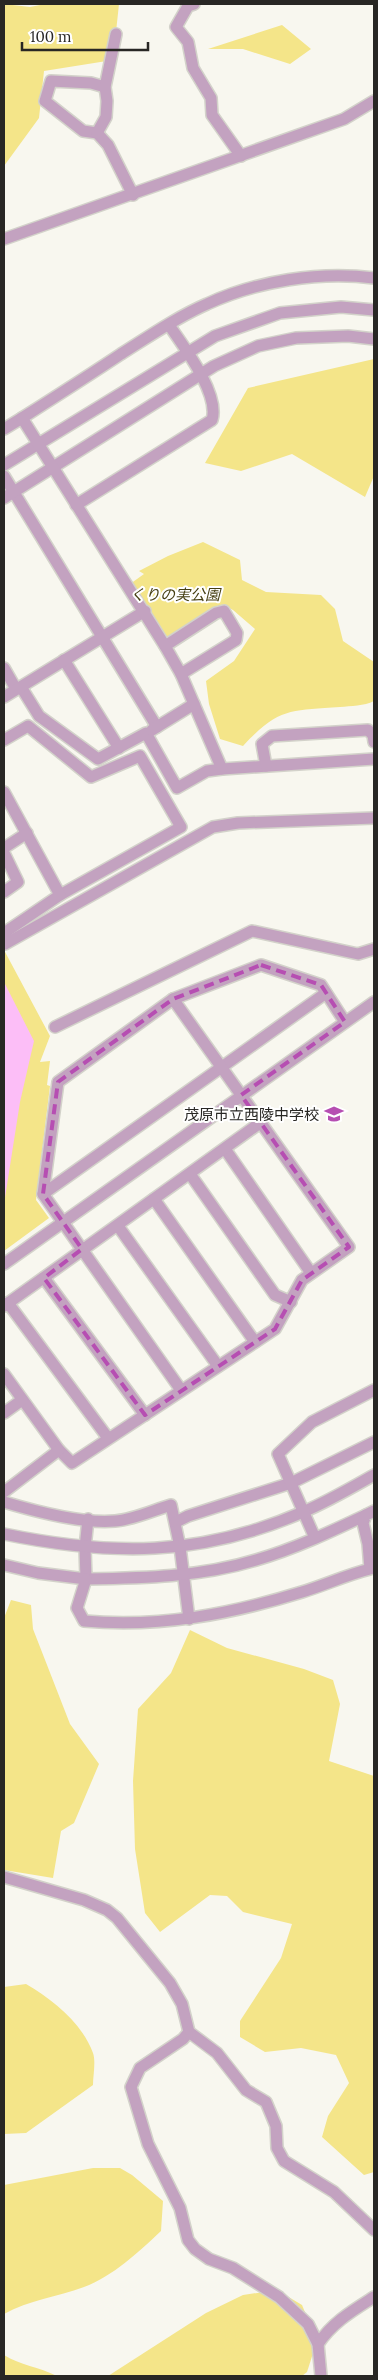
<svg xmlns="http://www.w3.org/2000/svg" width="378" height="2380" font-family="Lora,'Noto Sans JP',serif">
<style>
.green{fill:#f4e589}
.water{fill:#fcbef7}
.lines{fill:none;stroke-linecap:round;stroke-linejoin:round}
.minor-casing{stroke:#d3d2ca;stroke-width:14}
.minor{stroke:#c3a2c0;stroke-width:11}
.marked{fill:none;stroke:#b64eb2;stroke-width:4;stroke-dasharray:10 6;stroke-linejoin:round}
.labels{text-anchor:middle;dominant-baseline:central;stroke-width:4;stroke-linejoin:round;paint-order:stroke}
.park-label{font-size:15px;font-style:italic;fill:#463f12;stroke:#fff}
.poi-label{font-size:15px;fill:#282724;stroke:#fff;text-anchor:end}
</style>
<rect width="100%" height="100%" fill="#f8f7ef"/>
<g class="green">
<polygon points="4,4 30,7 45,4 119,4 113,60 44,71 39,118 4,166"/>
<polygon points="282,25 311,49 290,64 243,49 208,49"/>
<polygon points="374,359 374,476 365,497 292,454 241,471 205,463 248,388"/>
<path d="M203,542l37,18 2,20 24,12 55,3 14,14 8,32 31,21v39c-10,5 -23,5 -34,6 -50,4 -61,0 -97,39l-23,-7 -11,-35 -3,-23 28,-20 21,-32 -22,-19 -9,-5 1,3 -60,32 -35,-56 14,-10 -5,-3 29,-15z"/>
<polygon points="4,950 50,1036 40,1062 50,1061 47,1085 50,1086 36,1200 49,1218 4,1251"/>
<polygon points="11,1600 31,1605 33,1629 70,1724 99,1764 74,1823 61,1831 53,1878 4,1870 4,1618"/>
<polygon points="190,1630 227,1648 304,1669 333,1680 340,1704 329,1761 374,1776 374,2172 364,2175 322,2137 328,2116 349,2083 336,2055 301,2048 265,2052 240,2037 240,2021 281,1958 292,1924 243,1912 227,1896 210,1895 160,1932 145,1913 135,1849 133,1781 138,1709 171,1673"/>
<path d="M26,1984c27,16 56,39 67,69 3,9 0,23 0,32l-67,48 -22,1v-147z"/>
<path d="M93,2168h27l12,7 31,26 -2,30c-21,20 -49,46 -77,56 -27,10 -55,13 -80,27v-129z"/>
<polygon points="277,2290 302,2305 317,2341 307,2372 302,2376 108,2376 206,2313 243,2295"/>
<path d="M4,2355c16,10 35,12 53,21h-53z"/>
</g>
<polygon class="water" points="4,982 34,1041 20,1102 4,1204"/>
<g class="lines">
<g class="minor-casing">
<g id="minor">
<polyline points="194,4 188,6 176,27 188,42 193,68 211,98 212,115 241,156"/>
<polyline points="105,87 91,83 51,81 45,101 83,131 97,133 108,145 133,195"/>
<polyline points="97,133 106,117 107,101 105,87 116,34"/>
<polyline points="4,239 344,119 374,101"/>
<polyline points="4,429 22,418"/>
<polyline points="4,465 215,336 280,313 341,307 374,310"/>
<polyline points="4,476 157,727"/>
<polyline points="4,498 214,366 258,346 296,338 348,336 374,339"/>
<path d="M76,505l136,-85c8,-26 -28,-73 -43,-95"/>
<polyline points="165,646 216,613 224,611 237,633 236,640 181,674"/>
<polyline points="64,660 119,748"/>
<polyline points="4,668 16,689"/>
<polyline points="21,687 39,716 98,759 146,733 177,788 207,771 222,769 374,759"/>
<polyline points="4,697 145,611"/>
<polyline points="152,730 194,704"/>
<polyline points="4,740 28,726 91,777 140,756 181,827 60,895"/>
<polyline points="266,766 262,744 272,736 368,730 373,735 374,742"/>
<path d="M222,769l-41,-95 -16,-28 -143,-228c33,-21 66,-42 99,-64 27,-17 56,-37 86,-50 50,-23 112,-33 167,-26"/>
<polyline points="4,792 60,895 4,933"/>
<polyline points="4,848 27,833"/>
<polyline points="4,853 18,882 4,892"/>
<polyline points="4,942 5,944 213,827 238,823 374,818"/>
<polyline points="55,1027 252,931 358,954 374,949"/>
<polyline points="225,1149 311,1273"/>
<polyline points="190,1174 275,1295 291,1302"/>
<polyline points="43,1194 326,993"/>
<polyline points="154,1199 255,1342"/>
<polyline points="118,1226 218,1366"/>
<polyline points="4,1264 374,1002"/>
<polyline points="44,1278 145,1415"/>
<polyline points="8,1303 108,1438"/>
<polyline points="4,1306 260,1123"/>
<polyline points="4,1374 59,1450 72,1463 275,1329 302,1280 349,1247 173,999"/>
<polyline points="181,1390 43,1194 58,1082 173,999 261,965 321,985 345,1022"/>
<polyline points="4,1413 22,1400"/>
<polyline points="4,1492 59,1450"/>
<path d="M4,1502c30,9 80,22 111,19 18,-1 39,-11 56,-16l9,42 9,72"/>
<path d="M88,1519l-3,29 1,31c57,-1 115,-2 170,-19 38,-11 74,-28 110,-45"/>
<polyline points="176,1522 188,1516 291,1483 374,1442"/>
<path d="M4,1534c107,22 196,23 299,-22 24,-10 48,-24 71,-37"/>
<polyline points="315,1538 278,1454 312,1422 374,1390"/>
<path d="M4,1565l34,8 48,6 -9,29 7,13c75,7 147,-7 218,-29 23,-7 44,-17 68,-23l-2,-25 -5,-21 3,-8 8,-4"/>
<polyline points="4,1877 84,1900 107,1910 117,1918 170,1983 182,2004 189,2032 217,2053 246,2090 266,2102 276,2126 277,2148 284,2161 334,2192 374,2230"/>
<polyline points="189,2032 183,2039 140,2068 131,2087 148,2144 180,2208 188,2240 195,2249 209,2259 233,2268 279,2297 308,2324 318,2344 321,2376"/>
<path d="M318,2344c15,-22 34,-33 56,-47"/>
</g>
</g>
<use href="#minor" class="minor"/>
</g>
<path class="marked" d="M261,965l60,20 24,37 -104,73 108,152 -47,33 -27,49 -130,86 -101,-137 38,-29 -39,-55 15,-112 115,-83z"/>
<defs>
<g id="school-bare" transform="scale(1.5)"><path d="M0-5L7-2L0 1L-7-2ZM-4 1L0 2.5L4 1V4Q0 6-4 4Z" fill="#b64eb2" stroke="#fff" stroke-width="2.5" paint-order="stroke"/></g>
</defs>
<g fill-rule="evenodd">
<use href="#school-bare" x="334" y="1114"/>
</g>
<g class="labels">
<g class="park-label">
<text x="175" y="594">くりの実公園</text>
</g>
<g class="poi-label">
<text x="319" y="1114">茂原市立西陵中学校</text>
</g>
</g>
<rect width="378" height="2380" fill="none" stroke="#282724" stroke-width="10"/>
<path d="M22 42v8h126v-8" fill="none" stroke="#282724" stroke-width="2.5"/>
<text x="30" y="42" font-size="15" fill="#282724" stroke="#ffffff" stroke-width="4" paint-order="stroke">100 m</text>
</svg>
